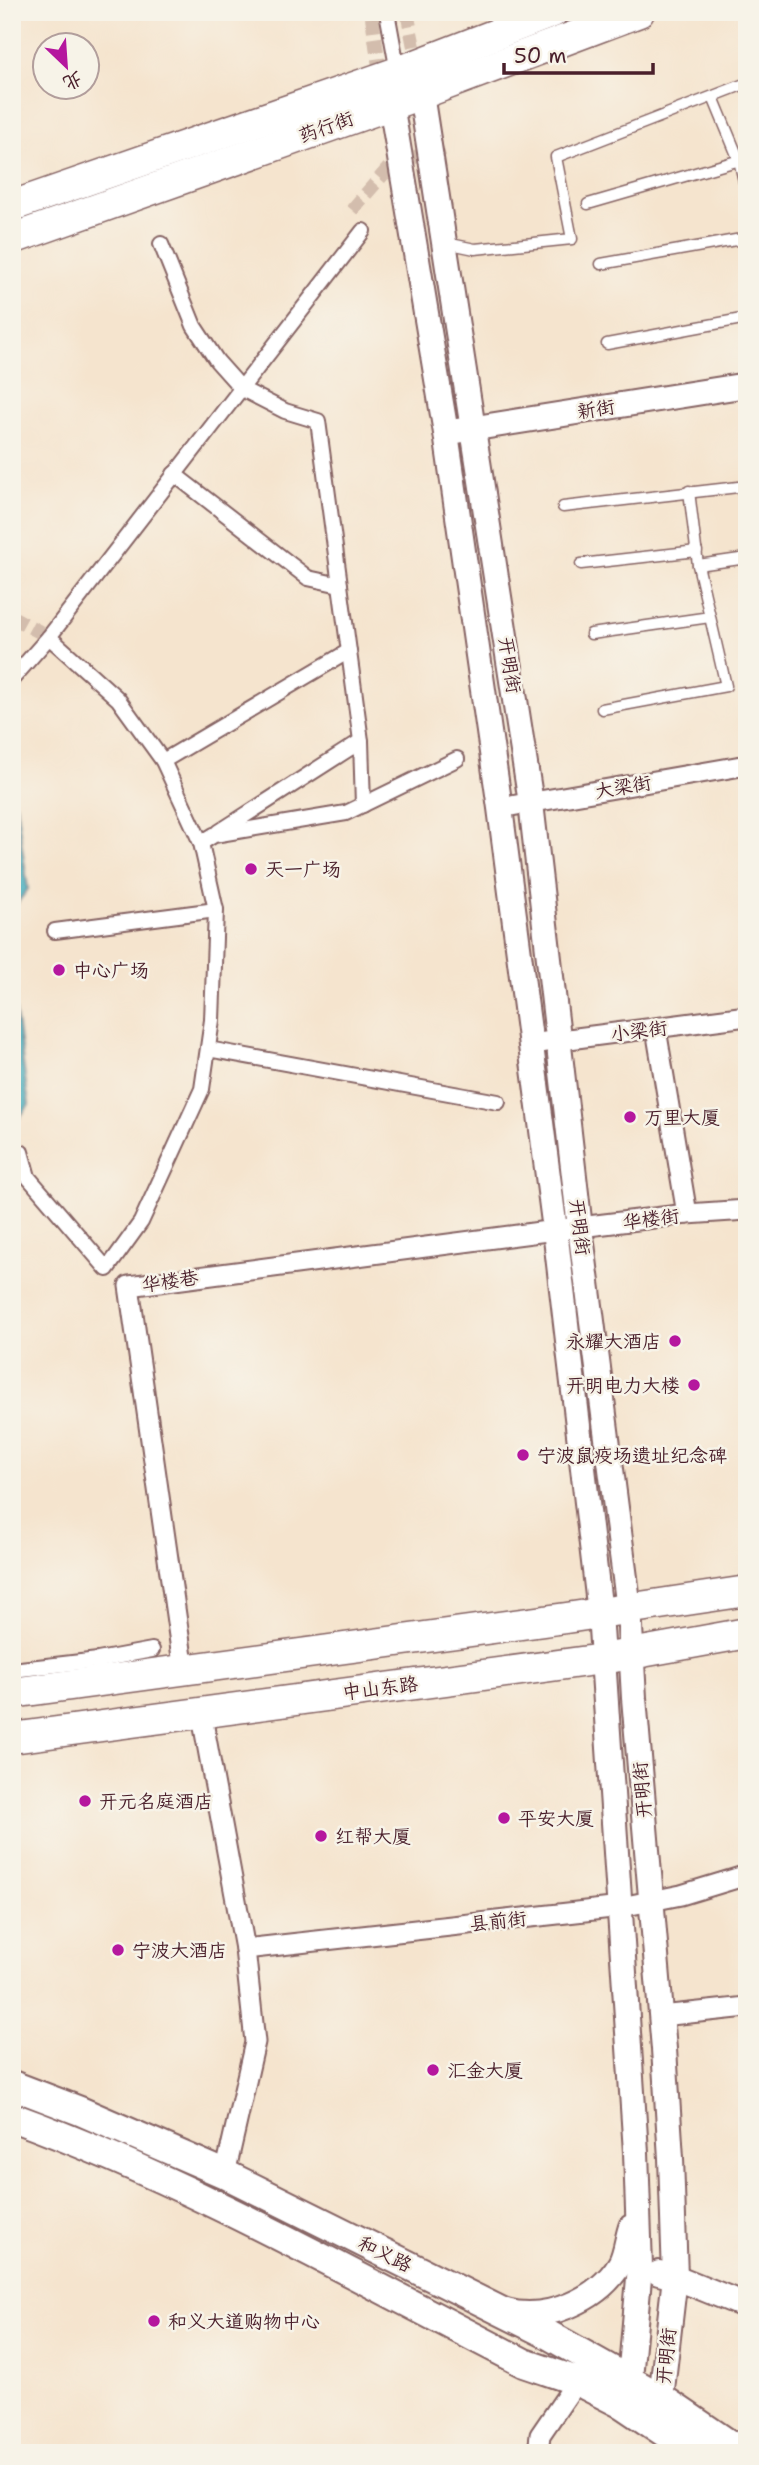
<svg xmlns="http://www.w3.org/2000/svg" width="759" height="2465" font-family="'Shantell Sans','LXGW WenKai TC',sans-serif">
<style>
.water{fill:#3daabc;stroke:#446474;stroke-width:2}
.lines{fill:none;stroke-linecap:round;stroke-linejoin:round}
.pedestrian-tunnel{stroke:#d3bdad;stroke-width:14;stroke-dasharray:14 7;stroke-linecap:butt}
.service-casing{stroke:#866464;stroke-width:13}
.pedestrian-casing{stroke:#866464;stroke-width:18}
.minor-casing{stroke:#866464;stroke-width:23}
.tertiary-casing{stroke:#866464;stroke-width:28}
.secondary-casing{stroke:#866464;stroke-width:32}
.primary-casing{stroke:#866464;stroke-width:33}
.service{stroke:#fff;stroke-width:10}
.pedestrian{stroke:#fff;stroke-width:14}
.minor{stroke:#fff;stroke-width:19}
.tertiary{stroke:#fff;stroke-width:24}
.secondary{stroke:#fff;stroke-width:28}
.primary{stroke:#fff;stroke-width:30}
.poi-dot{fill:#b5179e;stroke:#f7f3e8;stroke-width:2.5}
.labels{text-anchor:middle;dominant-baseline:central;stroke-width:5;stroke-linejoin:round;paint-order:stroke}
.street-label{font-size:19px;fill:#4a1f2b;stroke:#f7f3e8}
.poi-label{font-size:19px;fill:#4a1f2b;stroke:#f7f3e8;text-anchor:start}
</style>
<rect width="100%" height="100%" fill="#f7f3e8"/>
<filter id="ink" filterUnits="userSpaceOnUse"><feTurbulence type="fractalNoise" baseFrequency=".0143" numOctaves="2"/><feDisplacementMap in="SourceGraphic" scale="14" xChannelSelector="R" yChannelSelector="G"/><feConvolveMatrix kernelMatrix="1 2 1 2 8 2 1 2 1" color-interpolation-filters="sRGB"/></filter>
<filter id="wash" filterUnits="userSpaceOnUse"><feTurbulence type="fractalNoise" baseFrequency=".00686" numOctaves="4" result="noise"/><feDisplacementMap in="SourceGraphic" scale="28" xChannelSelector="R" yChannelSelector="G"/><feGaussianBlur stdDeviation="1.57" result="paint"/><feColorMatrix in="noise" values="0 0 0 0 0 0 0 0 0 0 0 0 0 0 0 0 0 1.4 0 .05"/><feComposite in="paint" operator="in"/></filter>
<g filter="url(#wash)">
<rect width="100%" height="100%" fill="#f5e4ce"/>
<g class="water">
<polygon points="12,802 16,804 28,889 12,910 12,877 16,872 12,853"/>
<polygon points="12,986 29,1105 18,1119 12,1113"/>
</g>
</g>
<g filter="url(#ink)">
<g class="lines">
<g class="pedestrian-tunnel">
<polyline points="407,12 418,67"/>
<polyline points="372,17 381,81"/>
<polyline points="352,210 393,163 444,149"/>
<polyline points="12,617 49,637"/>
</g>
<g class="service-casing">
<g id="service">
<polyline points="713,97 739,160 747,194"/>
<polyline points="588,204 747,158"/>
<polyline points="446,243 475,249 572,239 556,157 747,83"/>
<polyline points="601,264 747,238"/>
<polyline points="607,344 747,318"/>
<polyline points="563,507 747,486"/>
<polyline points="581,564 697,551"/>
<polyline points="698,565 747,558"/>
<polyline points="591,634 710,617"/>
<polyline points="602,709 726,686 698,565 689,491"/>
</g>
</g>
<g class="pedestrian-casing">
<g id="pedestrian">
<polyline points="387,12 398,72"/>
<polyline points="161,244 194,326 217,361 242,389 285,411 318,421 361,741"/>
<polyline points="174,474 308,578 340,585"/>
<polyline points="12,679 49,637 363,231"/>
<polyline points="163,761 349,651"/>
<polyline points="219,832 361,741 363,805"/>
<polyline points="201,843 214,835 346,813 457,759"/>
<polyline points="55,931 216,910"/>
<polyline points="208,1049 498,1102"/>
<polyline points="21,1152 28,1177 107,1269 141,1222 202,1089 212,1020 216,910 201,843 163,761 118,699 49,637"/>
<polyline points="12,1670 98,1660 152,1650"/>
</g>
</g>
<g class="minor-casing">
<g id="minor">
<polyline points="500,808 747,765"/>
<polyline points="656,1029 687,1214"/>
<polyline points="530,1044 747,1016"/>
<polyline points="184,1671 129,1286 555,1230 687,1214 747,1210"/>
<polyline points="201,1711 245,1949 255,2042 225,2174"/>
<polyline points="245,1949 621,1907 681,1895 747,1875"/>
<polyline points="661,2016 747,2007"/>
<polyline points="538,2453 540,2435 577,2381"/>
</g>
</g>
<g class="tertiary-casing">
<g id="tertiary">
<polyline points="409,82 421,94 531,803 580,1228 629,1609 634,1698 664,2049 671,2158 675,2277 661,2398"/>
<polyline points="395,87 391,104 446,433 500,808 555,1230 600,1613 636,2152 640,2267 630,2379"/>
<polyline points="457,431 747,385"/>
<polyline points="659,2273 675,2277 747,2306"/>
<path d="M506,2311c41,11 92,-11 114,-47 6,-10 7,-26 11,-37"/>
</g>
</g>
<g class="secondary-casing">
<g id="secondary">
<polyline points="12,2085 80,2111 225,2174 547,2334 661,2398 742,2453"/>
<path d="M12,2117c178,65 344,160 512,246l53,18 45,23 73,49"/>
</g>
</g>
<g class="primary-casing">
<g id="primary">
<polyline points="12,206 398,72 553,12"/>
<polyline points="12,239 421,94 639,12"/>
<polyline points="12,1693 566,1618 747,1591"/>
<polyline points="12,1738 603,1659 747,1633"/>
</g>
</g>
<use href="#service" class="service"/>
<use href="#pedestrian" class="pedestrian"/>
<use href="#minor" class="minor"/>
<use href="#tertiary" class="tertiary"/>
<use href="#secondary" class="secondary"/>
<use href="#primary" class="primary"/>
</g>
</g>
<g class="poi-dot">
<circle cx="251" cy="869" r="7"/>
<circle cx="59" cy="970" r="7"/>
<circle cx="630" cy="1117" r="7"/>
<circle cx="675" cy="1341" r="7"/>
<circle cx="694" cy="1385" r="7"/>
<circle cx="523" cy="1455" r="7"/>
<circle cx="85" cy="1801" r="7"/>
<circle cx="504" cy="1818" r="7"/>
<circle cx="321" cy="1836" r="7"/>
<circle cx="118" cy="1950" r="7"/>
<circle cx="433" cy="2070" r="7"/>
<circle cx="154" cy="2321" r="7"/>
</g>
<g class="labels">
<g class="street-label">
<text transform="translate(326 127) rotate(-20)">药行街</text>
<text transform="translate(596 409) rotate(-9)">新街</text>
<text transform="translate(510 665) rotate(81)">开明街</text>
<text transform="translate(623 787) rotate(-10)">大梁街</text>
<text transform="translate(639 1031) rotate(-7)">小梁街</text>
<text transform="translate(651 1219) rotate(-7)">华楼街</text>
<text transform="translate(580 1227) rotate(83)">开明街</text>
<text transform="translate(170 1281) rotate(-8)">华楼巷</text>
<text transform="translate(380 1688) rotate(-7)">中山东路</text>
<text transform="translate(642 1790) rotate(-95)">开明街</text>
<text transform="translate(498 1921) rotate(-6)">县前街</text>
<text transform="translate(385 2254) rotate(26)">和义路</text>
<text transform="translate(666 2356) rotate(-84)">开明街</text>
</g>
<g class="poi-label">
<text x="265" y="869">天一广场</text>
<text x="73" y="970">中心广场</text>
<text x="644" y="1117">万里大厦</text>
<text x="661" y="1341" text-anchor="end">永耀大酒店</text>
<text x="680" y="1385" text-anchor="end">开明电力大楼</text>
<text x="537" y="1455">宁波鼠疫场遗址纪念碑</text>
<text x="99" y="1801">开元名庭酒店</text>
<text x="518" y="1818">平安大厦</text>
<text x="335" y="1836">红帮大厦</text>
<text x="132" y="1950">宁波大酒店</text>
<text x="447" y="2070">汇金大厦</text>
<text x="168" y="2321">和义大道购物中心</text>
</g>
</g>
<rect width="759" height="2465" fill="none" stroke="#f7f3e8" stroke-width="42"/>
<g transform="translate(66 66) rotate(155)"><circle r="33" fill="#f7f3e8" stroke="#b29e9c" stroke-width="2"/>
<path d="M0-5L12 26L0 18L-12 26Z" fill="#b5179e"/>
<text y="-10" font-size="19" font-weight="bold" text-anchor="middle" fill="#4a1f2b">北</text>
</g>
<path d="M504 63v10h149v-10" fill="none" stroke="#4a1f2b" stroke-width="3.5"/>
<text x="514" y="63" font-size="21" fill="#4a1f2b" stroke="#f7f3e8" stroke-width="5" paint-order="stroke">50 m</text>
</svg>
